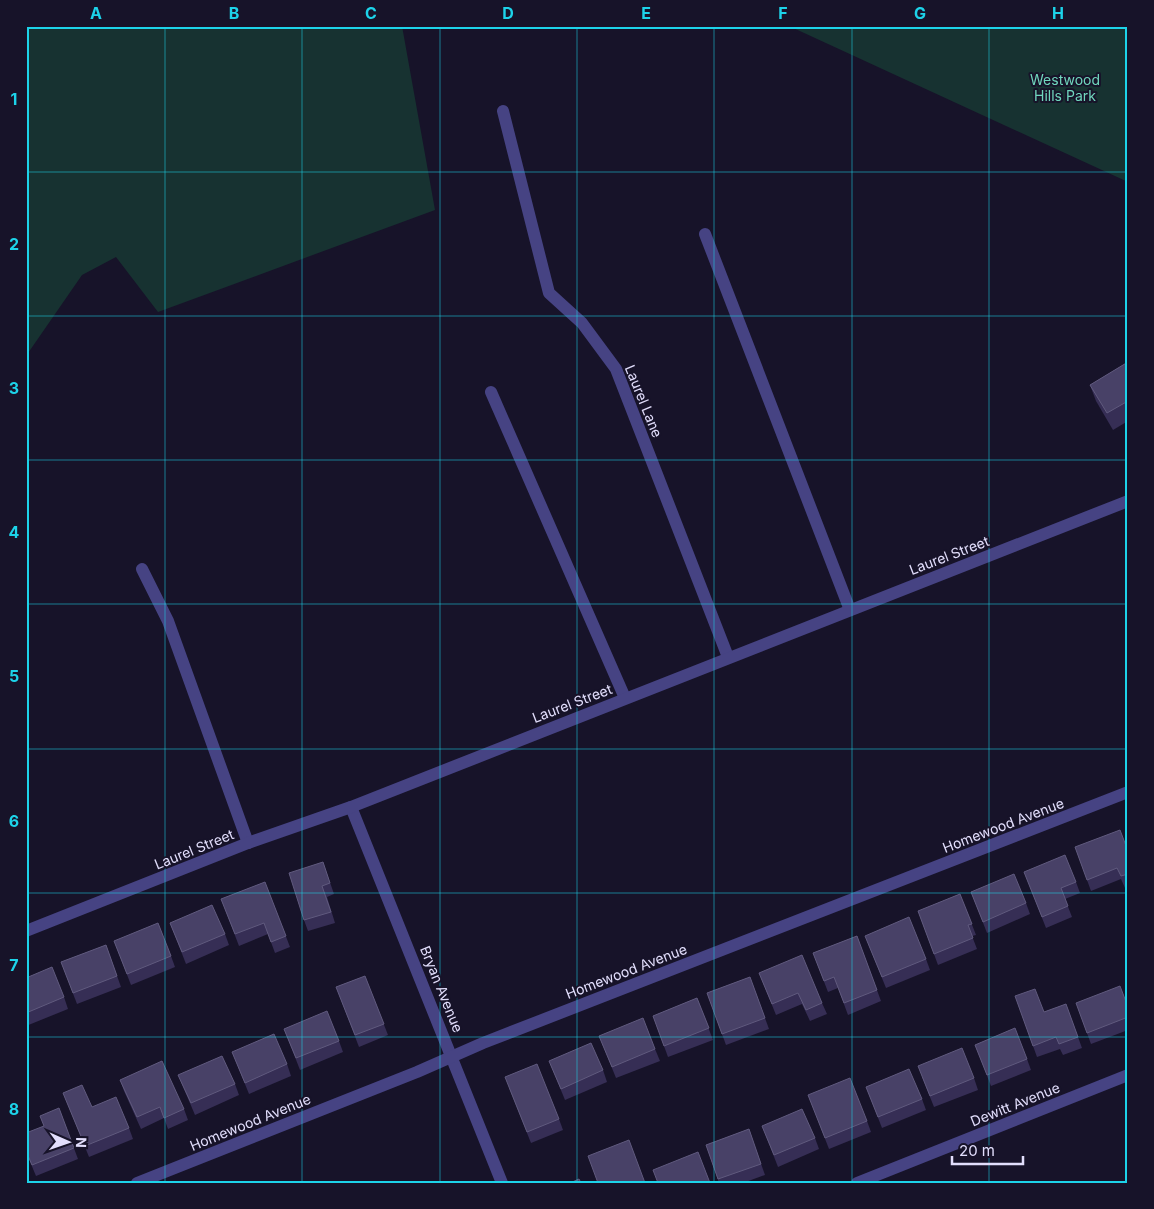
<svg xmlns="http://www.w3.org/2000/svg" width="1154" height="1209" font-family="Inter,sans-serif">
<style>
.green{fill:#173231}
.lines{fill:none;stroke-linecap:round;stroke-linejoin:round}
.minor{stroke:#464383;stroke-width:12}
.wall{fill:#362e55}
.building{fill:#484167;stroke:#605a7e}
.grid{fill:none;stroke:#1dd3e9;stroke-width:1;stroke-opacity:0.55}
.labels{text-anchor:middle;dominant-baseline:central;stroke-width:4;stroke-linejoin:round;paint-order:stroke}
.park-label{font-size:14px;fill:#70d6bd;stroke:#171329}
.street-label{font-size:14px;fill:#e2defc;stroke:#171329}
.neatline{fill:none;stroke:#1dd3e9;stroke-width:2}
.grid-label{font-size:16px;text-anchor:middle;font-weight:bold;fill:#1dd3e9}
</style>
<rect width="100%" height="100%" fill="#171329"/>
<g class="green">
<polygon points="26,26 402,26 435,210 158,312 116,257 82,275 26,356"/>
<polygon points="789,26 1128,26 1128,182"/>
</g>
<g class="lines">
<g class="minor">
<polyline points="503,111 549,293 582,323 616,369 728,657"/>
<polyline points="705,234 850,610"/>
<polyline points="491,392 625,698"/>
<polyline points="142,569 168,621 248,843"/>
<polyline points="351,807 502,1183"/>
<polyline points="26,931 248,843 351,807 1128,501"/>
<polyline points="137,1183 417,1072 483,1043 1128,792"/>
<polyline points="857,1183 1128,1075"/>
</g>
</g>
<g class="wall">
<polygon points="1128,362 1128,421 1113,430 1096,401 1090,385"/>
<polygon points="1075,847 1128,851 1128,886 1125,888 1121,879 1091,891"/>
<polygon points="323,862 334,894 327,897 335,923 308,931 304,920"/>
<polygon points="1024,872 1076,882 1080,893 1065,899 1072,917 1046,928"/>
<polygon points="265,882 290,947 275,953 268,934 239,946 221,899"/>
<polygon points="971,892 1026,903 1030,914 987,933"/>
<polygon points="960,894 976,935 972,936 977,949 938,965 918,911"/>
<polygon points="170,923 225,934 229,945 186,964"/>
<polygon points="857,936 881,1001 848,1015 838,988 828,992 813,953"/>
<polygon points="865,936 926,959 930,970 886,988"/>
<polygon points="114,941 171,956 175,967 131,985"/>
<polygon points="106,945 121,987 77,1004 61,962"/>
<polygon points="759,973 822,1003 827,1014 810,1021 802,1004 776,1015"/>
<polygon points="365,976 388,1035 359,1047 336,987"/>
<polygon points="750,977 769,1029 726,1045 707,993"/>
<polygon points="26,978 64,997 68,1009 26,1026"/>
<polygon points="1015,996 1044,1012 1066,1004 1082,1048 1063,1055 1060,1049 1037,1057"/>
<polygon points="697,998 713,1040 668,1057 653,1016"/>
<polygon points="1076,1003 1128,1007 1128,1030 1091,1044"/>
<polygon points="284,1029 339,1041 343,1052 300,1070"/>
<polygon points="599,1036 655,1049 660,1061 616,1078"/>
<polygon points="975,1045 1027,1059 1031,1070 991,1086"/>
<polygon points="232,1052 287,1064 291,1076 249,1094"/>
<polygon points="549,1061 603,1070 607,1082 565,1100"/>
<polygon points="178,1075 235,1084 239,1095 195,1115"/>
<polygon points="922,1077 974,1078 978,1090 934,1107"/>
<polygon points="120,1080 184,1109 188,1120 168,1129 164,1118 141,1129 124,1091"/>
<polygon points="866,1087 922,1099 926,1110 882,1128"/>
<polygon points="509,1088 559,1119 563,1130 531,1143"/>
<polygon points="63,1093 129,1128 133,1139 89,1157"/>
<polygon points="808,1095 867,1121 871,1132 829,1149"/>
<polygon points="59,1108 78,1159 36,1176 26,1152 44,1126"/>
<polygon points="762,1126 815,1138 819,1149 778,1167"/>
<polygon points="749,1129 765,1175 743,1183 719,1183 706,1145"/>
</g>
<g class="building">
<polygon points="1128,362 1128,401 1107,413 1090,385"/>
<polygon points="1120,830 1128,851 1128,874 1121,876 1117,868 1087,880 1075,847"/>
<polygon points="1065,855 1076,882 1061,888 1068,906 1042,917 1024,872"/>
<polygon points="323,862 330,883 322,886 331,912 304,920 289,873"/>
<polygon points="1014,874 1026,903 983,922 971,892"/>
<polygon points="265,882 286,936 271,942 264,923 235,934 221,899"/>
<polygon points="960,894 972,924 968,925 973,938 934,954 918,911"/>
<polygon points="212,905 225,934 182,952 170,923"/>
<polygon points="909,917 926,959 882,977 865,936"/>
<polygon points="158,923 171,956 127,974 114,941"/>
<polygon points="857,936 877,990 844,1003 834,977 824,981 813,953"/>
<polygon points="106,945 117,976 73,993 61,962"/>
<polygon points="802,955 822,1003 806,1010 798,993 772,1004 759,973"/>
<polygon points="52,967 64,997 26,1013 26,978"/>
<polygon points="365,976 384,1024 355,1035 336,987"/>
<polygon points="750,977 765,1018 722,1034 707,993"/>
<polygon points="1120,986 1128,1007 1128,1017 1087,1033 1076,1003"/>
<polygon points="1035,989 1044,1012 1066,1004 1078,1037 1059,1044 1056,1037 1033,1046 1015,996"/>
<polygon points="697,998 709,1028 664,1046 653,1016"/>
<polygon points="327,1011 339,1041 296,1058 284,1029"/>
<polygon points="643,1018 655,1049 612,1067 599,1036"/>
<polygon points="1015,1028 1027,1059 987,1075 975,1045"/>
<polygon points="274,1034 287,1064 245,1083 232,1052"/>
<polygon points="591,1043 603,1070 561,1089 549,1061"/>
<polygon points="962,1048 974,1078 930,1096 918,1066"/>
<polygon points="222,1056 235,1084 191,1103 178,1075"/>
<polygon points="162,1061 184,1109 164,1118 160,1107 137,1117 120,1080"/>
<polygon points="537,1064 559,1119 527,1132 505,1077"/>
<polygon points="909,1069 922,1099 878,1117 866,1087"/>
<polygon points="850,1078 867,1121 825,1138 808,1095"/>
<polygon points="82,1085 92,1107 116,1097 129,1128 85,1146 63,1093"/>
<polygon points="59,1108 74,1148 32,1165 26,1151 26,1133 44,1126 40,1116"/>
<polygon points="802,1109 815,1138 774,1155 762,1126"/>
<polygon points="749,1129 761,1164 718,1179 706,1145"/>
<polygon points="629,1140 645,1183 598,1183 588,1156"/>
<polygon points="698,1152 710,1183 658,1183 653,1170"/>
<polygon points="579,1179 581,1183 570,1183"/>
</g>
<path class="grid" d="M165,26v1157M302,26v1157M440,26v1157M577,26v1157M714,26v1157M852,26v1157M989,26v1157M26,172h1102M26,316h1102M26,460h1102M26,604h1102M26,749h1102M26,893h1102M26,1037h1102"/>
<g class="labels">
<g class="park-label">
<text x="1065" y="79">Westwood<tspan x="1065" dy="16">Hills Park</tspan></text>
</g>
<g class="street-label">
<text transform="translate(644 401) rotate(68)">Laurel Lane</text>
<text transform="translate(949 555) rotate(-21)">Laurel Street</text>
<text transform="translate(572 703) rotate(-21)">Laurel Street</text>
<text transform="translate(1003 825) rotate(-21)">Homewood Avenue</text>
<text transform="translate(194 849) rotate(-22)">Laurel Street</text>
<text transform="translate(626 971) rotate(-21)">Homewood Avenue</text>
<text transform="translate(442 989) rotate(68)">Bryan Avenue</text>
<text transform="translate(1015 1104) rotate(-22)">Dewitt Avenue</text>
<text transform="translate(250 1122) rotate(-22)">Homewood Avenue</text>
</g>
</g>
<rect width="1154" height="1209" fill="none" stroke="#171329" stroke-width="55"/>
<g transform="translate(68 1142) rotate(92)" stroke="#171329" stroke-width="4" paint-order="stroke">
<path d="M0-4L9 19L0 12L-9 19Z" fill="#e2defc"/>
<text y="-8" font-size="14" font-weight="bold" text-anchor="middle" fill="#e2defc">N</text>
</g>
<path d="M952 1156v8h71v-8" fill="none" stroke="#e2defc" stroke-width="2.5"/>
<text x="959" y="1156" font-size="15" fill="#e2defc" stroke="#171329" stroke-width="4" paint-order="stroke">20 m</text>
<rect x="28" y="28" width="1098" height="1154" class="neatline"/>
<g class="grid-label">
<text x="96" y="19">A</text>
<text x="234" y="19">B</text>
<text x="371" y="19">C</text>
<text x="508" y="19">D</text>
<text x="646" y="19">E</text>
<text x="783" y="19">F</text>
<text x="920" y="19">G</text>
<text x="1058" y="19">H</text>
<text x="14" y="105">1</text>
<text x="14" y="250">2</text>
<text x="14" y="394">3</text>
<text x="14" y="538">4</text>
<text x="14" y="682">5</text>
<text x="14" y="827">6</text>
<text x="14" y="971">7</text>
<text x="14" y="1115">8</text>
</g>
</svg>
